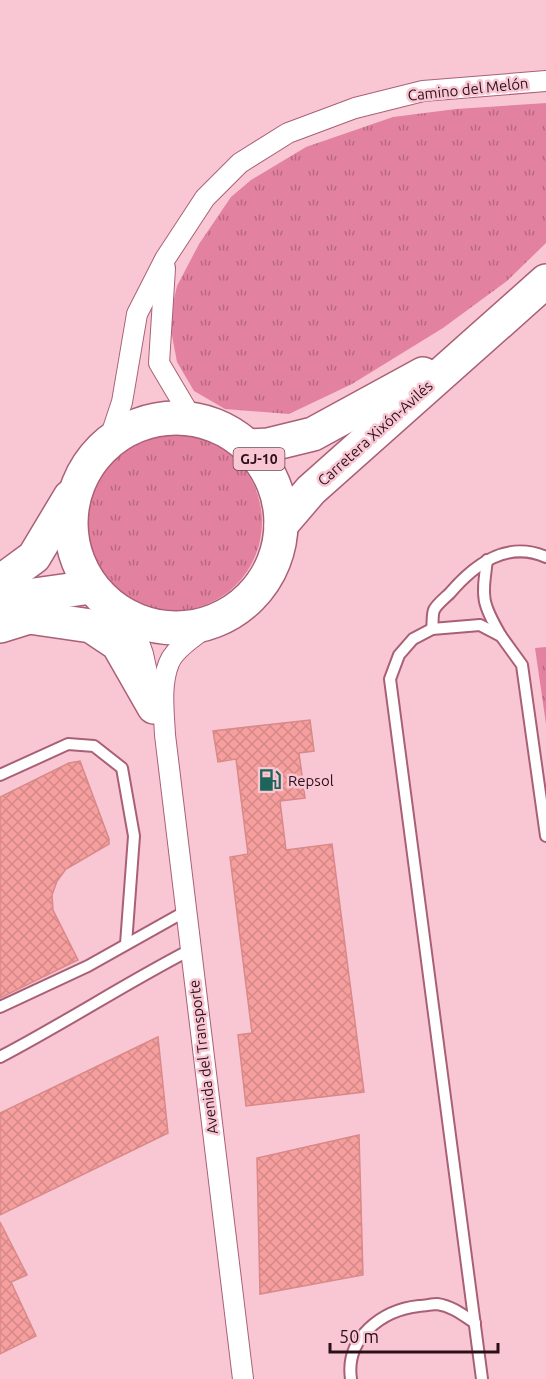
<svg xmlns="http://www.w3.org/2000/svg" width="546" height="1379" font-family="Ubuntu,sans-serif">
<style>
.grass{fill:url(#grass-tufts)}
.building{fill:url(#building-cross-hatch);stroke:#d98988;stroke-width:1.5}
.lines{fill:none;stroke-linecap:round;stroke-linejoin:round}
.service-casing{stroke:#a96077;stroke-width:14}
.minor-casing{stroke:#a96077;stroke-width:22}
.trunk-casing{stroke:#a96077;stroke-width:36}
.service{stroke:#fff;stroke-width:10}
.minor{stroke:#fff;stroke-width:20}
.trunk{stroke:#fff;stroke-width:33}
.labels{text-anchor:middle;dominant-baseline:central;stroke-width:5;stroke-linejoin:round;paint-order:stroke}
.shield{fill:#f9c7d4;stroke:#694651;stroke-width:1.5}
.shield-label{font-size:14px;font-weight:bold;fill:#2b0f19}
.street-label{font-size:15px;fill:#2b0f19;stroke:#f9c7d4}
.poi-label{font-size:15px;fill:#2b0f19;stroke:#f9c7d4;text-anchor:start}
</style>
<defs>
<pattern id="grass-tufts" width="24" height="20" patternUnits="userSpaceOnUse" patternTransform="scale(1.5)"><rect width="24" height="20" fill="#e381a1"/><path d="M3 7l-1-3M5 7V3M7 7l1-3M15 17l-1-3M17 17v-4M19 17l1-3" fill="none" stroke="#b86882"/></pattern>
<pattern id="building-cross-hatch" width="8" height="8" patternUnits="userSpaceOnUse" patternTransform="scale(1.5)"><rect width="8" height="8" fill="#f79f9f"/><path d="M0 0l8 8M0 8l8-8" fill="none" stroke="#d48888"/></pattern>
</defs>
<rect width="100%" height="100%" fill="#f9c7d4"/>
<g class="grass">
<polygon points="546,103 546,243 507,281 443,328 352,384 289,414 225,409 194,391 177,362 169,320 177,286 199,244 231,197 251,180 306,147 393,117 456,109"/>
<circle cx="173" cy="522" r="89"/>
<polygon points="546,647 546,724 535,648"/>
</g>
<g class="building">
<polygon points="310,720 314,751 299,753 305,798 280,801 286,850 332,844 364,1092 246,1106 238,1035 252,1033 230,857 248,854 236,759 218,762 213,731"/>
<polygon points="80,761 109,839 109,844 66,869 57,881 52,895 53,910 78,960 0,998 0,797 69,763"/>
<polygon points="158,1037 168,1133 0,1215 0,1113"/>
<polygon points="359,1135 363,1275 260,1294 257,1158"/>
<polygon points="0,1222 27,1275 11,1282 36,1336 0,1354"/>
</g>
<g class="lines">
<g class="service-casing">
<g id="service">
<path d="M487,560c-5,38 -6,42 14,76"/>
<path d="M432,629c1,-5 0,-14 2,-19 3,-6 11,-12 16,-17 25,-29 57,-53 96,-36"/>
<polyline points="0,775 68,744 94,746 122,768 134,836 126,944"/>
<polyline points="0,1007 88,966 186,911"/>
<path d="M0,1057c65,-34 126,-74 190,-107"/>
<path d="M351,1379c-6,-41 31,-69 68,-73 6,0 13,-2 18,-2 15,2 26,11 38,19"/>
<polyline points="482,1379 390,679 399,655 413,639 432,629 480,625 501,636 522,665 546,836"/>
</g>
</g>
<g class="minor-casing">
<g id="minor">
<polyline points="165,268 159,363 191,417"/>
<polyline points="110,438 122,402 137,314 165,259 205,198 240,163 288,133 355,108 423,91 546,81"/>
<polyline points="131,620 143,654 148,677"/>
<path d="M218,620c-14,9 -43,27 -49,43 -9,22 -5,49 -4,72l78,644"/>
</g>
</g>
<g class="trunk-casing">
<g id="trunk">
<circle cx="176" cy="523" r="105"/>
<polyline points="249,446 268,445 313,434 423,374"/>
<polyline points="281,525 311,490 546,281"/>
<polyline points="0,582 34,557 70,497"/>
<polyline points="0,600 91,587"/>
<polyline points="0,626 29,617 91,626 118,644 154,707"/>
</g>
</g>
<use href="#service" class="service"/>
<use href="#minor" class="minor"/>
<use href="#trunk" class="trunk"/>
</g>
<defs>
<g id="fuel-bare" transform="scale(1.8)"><path d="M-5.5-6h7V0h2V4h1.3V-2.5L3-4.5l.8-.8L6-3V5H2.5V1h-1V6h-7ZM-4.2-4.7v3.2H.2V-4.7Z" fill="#1d6559" stroke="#f9c7d4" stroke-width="2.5" paint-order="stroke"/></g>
</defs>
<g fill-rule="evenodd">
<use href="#fuel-bare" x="270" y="780"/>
</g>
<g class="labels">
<rect class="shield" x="233.5" y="448" width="51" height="22" rx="4.5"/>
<g class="shield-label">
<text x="259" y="459">GJ-10</text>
</g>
<g class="street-label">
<text transform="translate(468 89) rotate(-6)">Camino del Melón</text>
<text transform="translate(375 433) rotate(-42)">Carretera Xixón-Avilés</text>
<text transform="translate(203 1057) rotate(-97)">Avenida del Transporte</text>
</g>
<g class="poi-label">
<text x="288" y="780">Repsol</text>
</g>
</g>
<path d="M330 1343v9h168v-9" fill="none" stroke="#2b0f19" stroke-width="3"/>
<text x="339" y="1343" font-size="18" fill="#2b0f19" stroke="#f9c7d4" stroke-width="4.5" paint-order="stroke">50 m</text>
</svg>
